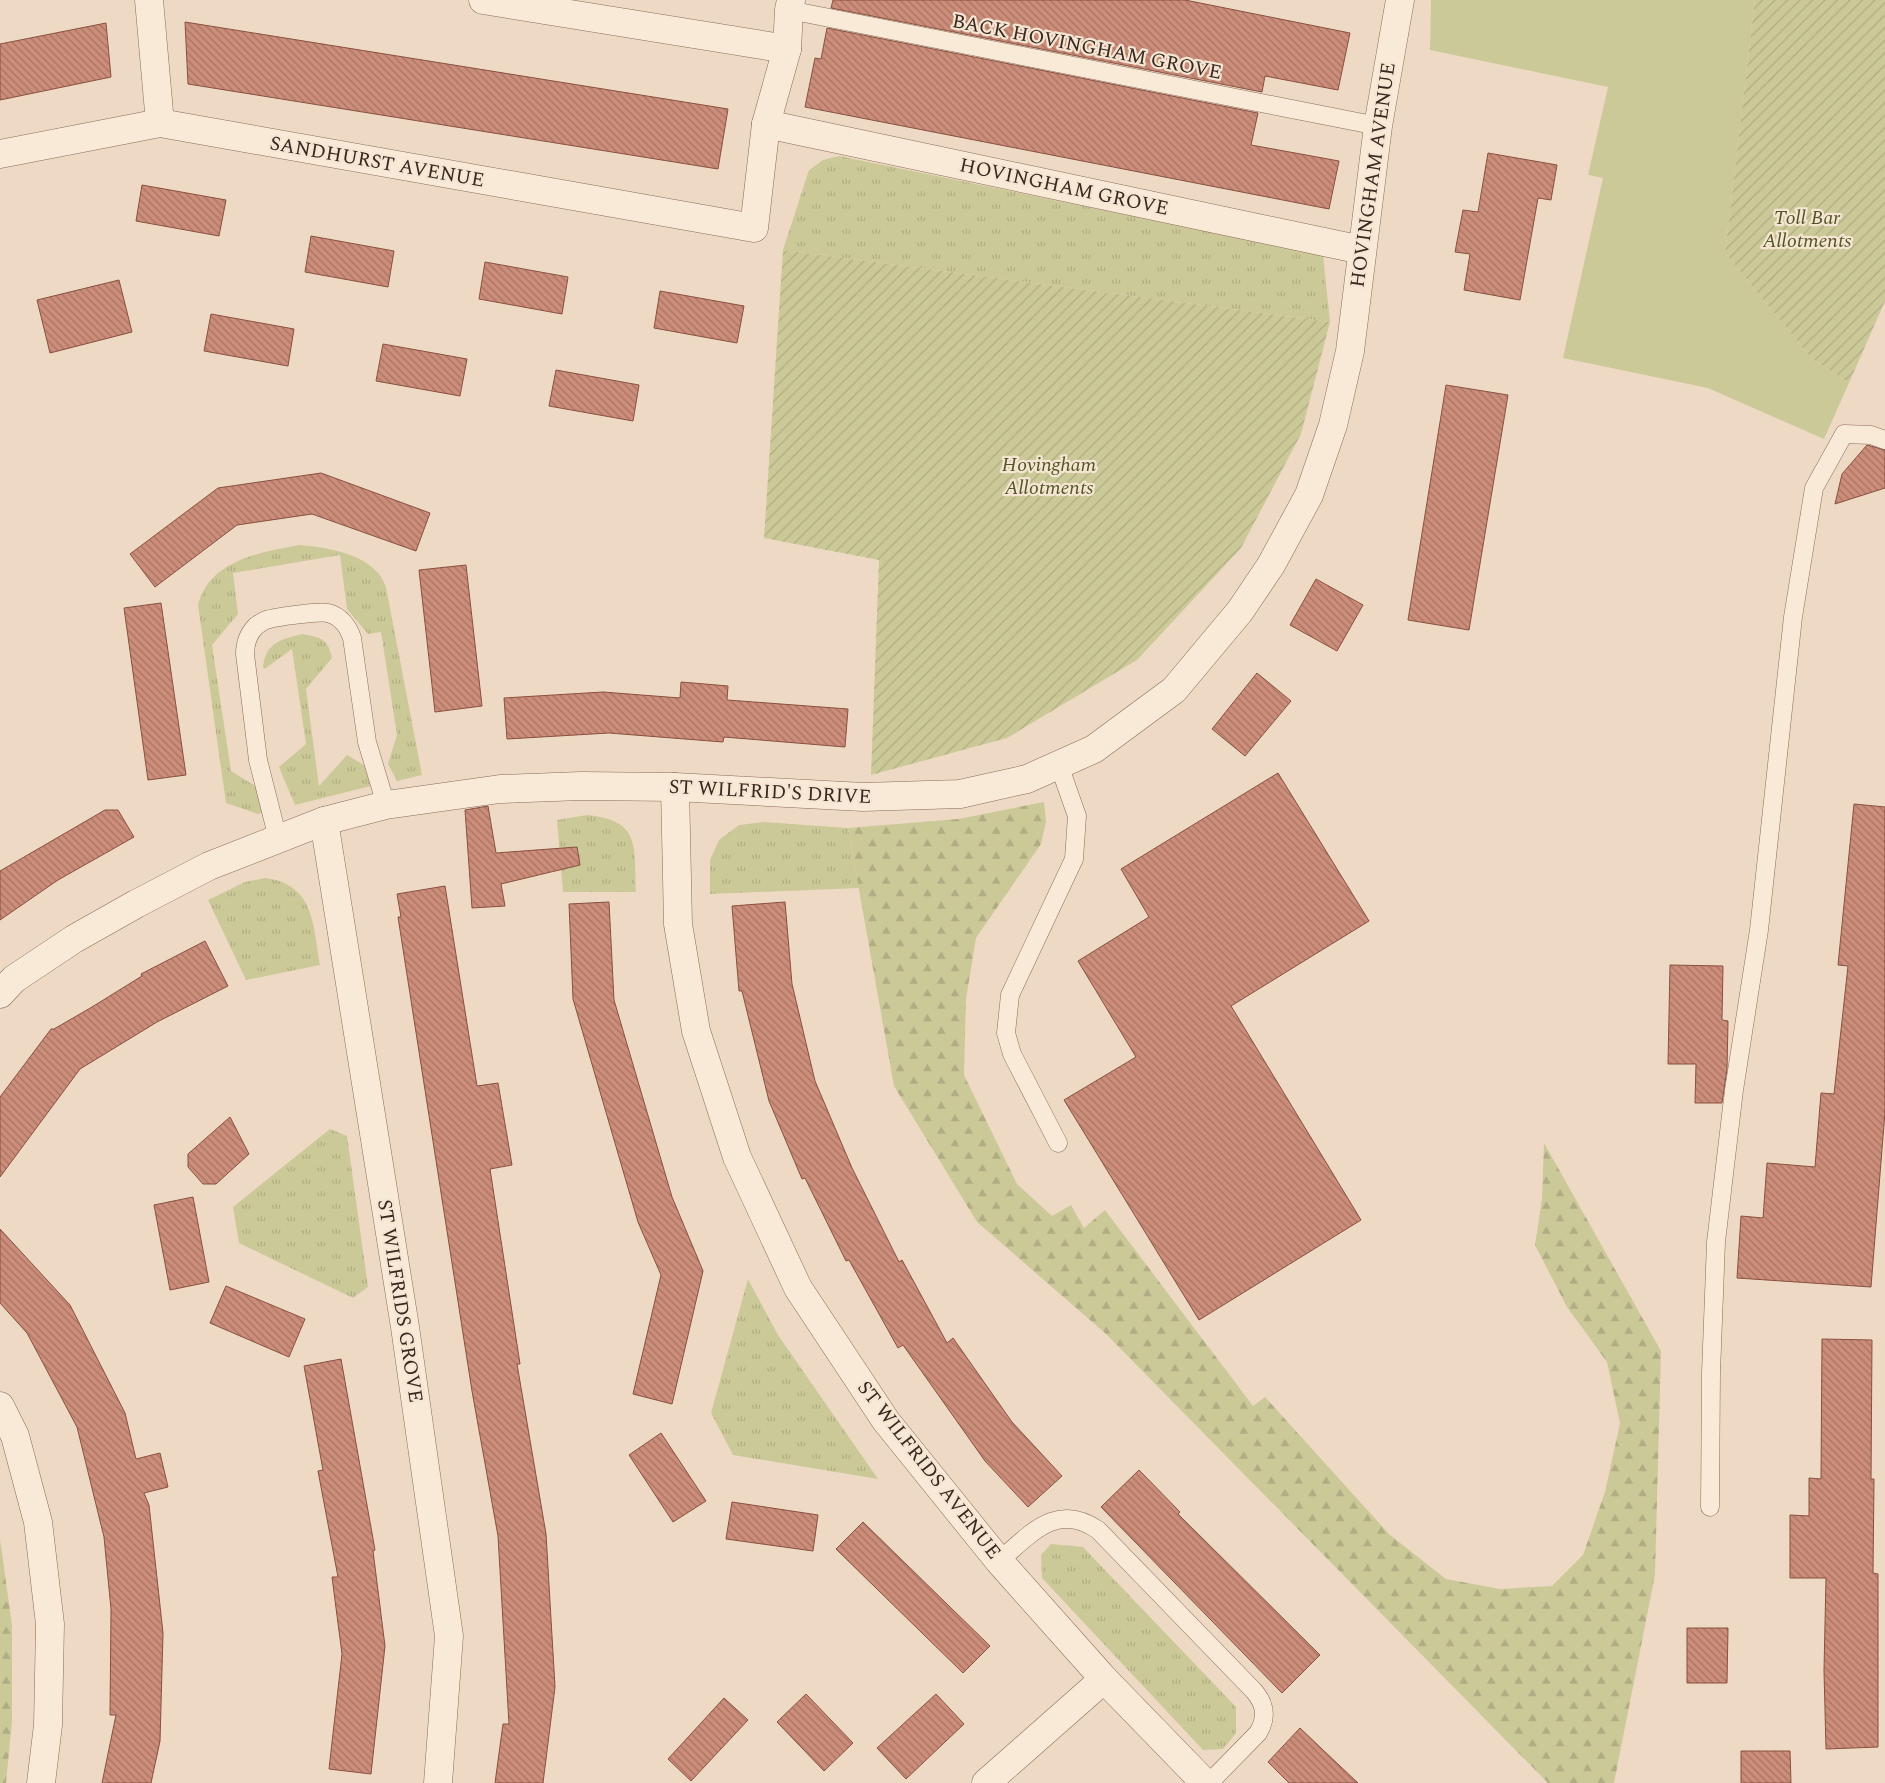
<svg xmlns="http://www.w3.org/2000/svg" width="1885" height="1783" font-family="Spectral,serif">
<style>
.grass{fill:url(#grass-tufts)}
.forest{fill:url(#forest-firs)}
.park{fill:#ccc998}
.garden{fill:url(#garden-furrows)}
.building{fill:url(#building-back-hatch);stroke:#885040}
.lines{fill:none;stroke-linecap:round;stroke-linejoin:round}
.service-casing{stroke:#896b5a;stroke-width:19}
.minor-casing{stroke:#896b5a;stroke-width:29}
.tertiary-casing{stroke:#896b5a;stroke-width:29}
.service{stroke:#f9e9d7;stroke-width:18}
.minor{stroke:#f9e9d7;stroke-width:28}
.tertiary{stroke:#f9e9d7;stroke-width:28}
.labels{text-anchor:middle;dominant-baseline:central;stroke-width:4.5;stroke-linejoin:round;paint-order:stroke}
.street-label{font-size:20px;fill:#39261e;stroke:#f5e6d3}
.park-label{font-size:20px;font-style:italic;fill:#525525;stroke:#f5e6d3}
</style>
<defs>
<pattern id="grass-tufts" width="24" height="20" patternUnits="userSpaceOnUse" patternTransform="scale(1.25)"><rect width="24" height="20" fill="#ccc998"/><path d="M3 7l-1-3M5 7V3M7 7l1-3M15 17l-1-3M17 17v-4M19 17l1-3" fill="none" stroke="#b0ac83"/></pattern>
<pattern id="forest-firs" width="22" height="20" patternUnits="userSpaceOnUse" patternTransform="scale(1.25)"><rect width="22" height="20" fill="#ccc998"/><path d="M5 1l3.5 6h-7zM16 11l3.5 6h-7z" fill="#b0ac83"/></pattern>
<pattern id="garden-furrows" width="10" height="10" patternUnits="userSpaceOnUse" patternTransform="scale(1.25)"><rect width="10" height="10" fill="#ccc998"/><path d="M-1 1l2-2M0 10L10 0M9 11l2-2" fill="none" stroke="#b0ac83"/></pattern>
<pattern id="building-back-hatch" width="6" height="6" patternUnits="userSpaceOnUse" patternTransform="scale(1.25)"><rect width="6" height="6" fill="#cc8d7a"/><path d="M-1 5l2 2M0 0l6 6M5-1l2 2" fill="none" stroke="#a77363"/></pattern>
</defs>
<rect width="100%" height="100%" fill="#eedac4"/>
<g class="grass">
<polygon points="839,156 1323,255 1330,322 783,250 809,170 823,160"/>
<path d="M300,545c24,2 62,8 78,28 4,4 6,10 8,14l36,188 -25,6 -9,-17 9,-29 -16,-103 -13,2 -21,-25 -7,-54 -107,18 5,41 -26,31 19,126 26,16 11,24 -10,3 -32,-11 -28,-198c11,-45 63,-53 102,-60z"/>
<path d="M303,634c19,4 25,5 29,24l-26,31 13,97 28,-31 20,12 4,19 -76,19 -16,-38 27,-23 -14,-95 -26,19h-3c2,-26 19,-29 40,-34z"/>
<path d="M587,815c55,5 47,33 49,77h-73l-6,-72z"/>
<polygon points="764,822 848,828 859,888 710,894 710,860 719,840 739,825"/>
<path d="M265,878c50,6 48,48 55,87l-74,15 -38,-80 37,-18z"/>
<polygon points="330,1129 347,1136 368,1287 353,1298 239,1243 233,1207"/>
<polygon points="748,1279 778,1335 878,1479 733,1455 711,1413"/>
<polygon points="1051,1544 1083,1547 1236,1707 1236,1733 1223,1749 1203,1750 1042,1578 1041,1555"/>
</g>
<g class="forest">
<polygon points="1044,802 1046,822 1041,844 976,938 966,999 964,1075 1017,1184 1052,1216 1071,1205 1084,1228 1105,1210 1253,1406 1265,1397 1390,1535 1446,1579 1500,1589 1552,1586 1583,1555 1605,1492 1620,1423 1607,1362 1567,1307 1535,1245 1542,1199 1544,1143 1661,1351 1655,1575 1614,1783 1548,1783 1106,1334 977,1222 894,1086 848,828 958,819"/>
<polygon points="0,1539 12,1625 12,1721 6,1783 0,1783"/>
</g>
<polygon class="park" points="1431,0 1755,0 1725,253 1812,359 1849,383 1824,439 1708,388 1563,358 1603,178 1588,175 1608,87 1430,50"/>
<g class="garden">
<polygon points="1755,0 1885,0 1885,301 1849,383 1812,359 1725,253"/>
<polygon points="783,250 1330,322 1301,434 1241,548 1137,660 1007,738 871,775 879,560 764,538"/>
</g>
<g class="building">
<polygon points="833,0 1185,0 1350,33 1338,90 1265,76 1262,92 831,8"/>
<polygon points="185,22 728,109 718,169 188,84"/>
<polygon points="106,23 111,77 0,100 0,44"/>
<polygon points="827,28 1258,113 1251,145 1339,161 1329,209 805,107 815,58 821,59"/>
<polygon points="1488,153 1557,165 1551,200 1538,198 1520,300 1464,290 1470,254 1455,252 1463,210 1478,212"/>
<polygon points="142,185 226,200 219,236 136,221"/>
<polygon points="311,236 394,251 388,287 305,272"/>
<polygon points="485,262 568,277 562,314 479,299"/>
<polygon points="119,280 132,332 50,353 37,300"/>
<polygon points="660,291 744,306 737,343 654,328"/>
<polygon points="211,314 294,329 288,366 204,351"/>
<polygon points="383,344 467,359 460,396 376,381"/>
<polygon points="556,370 639,385 633,421 549,406"/>
<polygon points="1446,385 1508,395 1469,630 1408,620"/>
<polygon points="1867,445 1885,450 1885,488 1835,504 1842,474"/>
<polygon points="321,473 430,513 416,551 312,514 237,525 155,587 130,554 218,488"/>
<polygon points="466,565 482,706 435,712 419,570"/>
<polygon points="1316,579 1363,605 1337,651 1290,625"/>
<polygon points="161,603 186,775 148,780 124,608"/>
<polygon points="1257,673 1291,701 1245,756 1212,729"/>
<polygon points="681,682 728,686 727,700 848,709 845,747 724,737 723,742 609,733 507,739 504,698 603,692 680,698"/>
<polygon points="1278,773 1369,921 1231,1006 1361,1220 1199,1320 1064,1100 1136,1057 1078,961 1149,917 1121,869"/>
<polygon points="1854,804 1885,807 1885,1112 1871,1287 1737,1278 1741,1216 1763,1218 1767,1163 1815,1167 1821,1093 1834,1094 1848,966 1838,965"/>
<polygon points="488,806 496,853 577,847 580,865 501,884 505,906 472,908 465,810"/>
<polygon points="105,810 118,810 134,837 58,880 0,920 0,871"/>
<polygon points="445,886 477,1086 498,1083 512,1165 490,1169 520,1364 517,1364 546,1534 555,1687 543,1783 495,1783 503,1724 509,1724 498,1536 472,1391 398,917 401,917 397,894"/>
<polygon points="609,902 614,1000 672,1197 703,1271 672,1404 633,1394 661,1275 638,1222 573,999 569,904"/>
<polygon points="785,902 792,984 815,1081 852,1168 899,1262 902,1260 947,1343 953,1338 1012,1422 1062,1476 1028,1507 985,1461 903,1345 898,1348 849,1260 846,1261 805,1178 802,1179 769,1101 742,991 739,991 732,906"/>
<polygon points="205,941 228,986 157,1022 80,1069 0,1177 0,1097 51,1029 54,1029 92,1007 142,976 141,974"/>
<polygon points="1670,965 1723,966 1722,1020 1728,1021 1727,1069 1722,1103 1695,1103 1696,1064 1668,1064"/>
<polygon points="230,1117 249,1154 216,1184 203,1184 188,1167 188,1154"/>
<polygon points="193,1197 209,1282 170,1290 154,1205"/>
<polygon points="0,1229 70,1305 125,1413 136,1459 160,1453 168,1487 144,1493 149,1505 163,1633 160,1741 151,1783 102,1783 116,1715 110,1715 111,1609 104,1537 77,1427 27,1333 0,1303"/>
<polygon points="226,1286 305,1319 289,1357 210,1323"/>
<polygon points="1822,1339 1872,1340 1871,1479 1874,1479 1873,1573 1878,1574 1878,1747 1826,1749 1824,1671 1826,1578 1790,1578 1790,1515 1809,1516 1809,1478 1821,1479"/>
<polygon points="341,1359 375,1550 373,1551 385,1646 371,1774 329,1769 342,1654 332,1577 338,1577 318,1471 323,1470 304,1366"/>
<polygon points="661,1433 706,1501 673,1522 629,1455"/>
<polygon points="1139,1470 1180,1512 1178,1514 1320,1655 1282,1693 1101,1507"/>
<polygon points="732,1502 818,1515 813,1551 726,1539"/>
<polygon points="863,1522 990,1646 963,1673 836,1549"/>
<polygon points="1687,1628 1728,1628 1727,1683 1687,1683"/>
<polygon points="806,1694 853,1743 824,1771 777,1722"/>
<polygon points="936,1694 964,1724 906,1779 877,1748"/>
<polygon points="724,1698 748,1720 691,1781 668,1759"/>
<polygon points="1300,1728 1322,1749 1358,1783 1289,1783 1268,1762"/>
<polygon points="1741,1751 1790,1751 1791,1783 1741,1783"/>
</g>
<g class="lines">
<g class="service-casing">
<g id="service">
<polyline points="789,10 1378,126"/>
<path d="M278,839l-20,-79 -13,-106c0,-11 3,-20 11,-28 3,-2 7,-5 10,-6 9,-3 53,-9 62,-7 12,3 20,13 24,25l15,104 19,63"/>
<polyline points="1058,1143 1012,1054 1006,1033 1010,995 1074,859 1077,816 1059,765"/>
<polyline points="1710,1507 1711,1373 1716,1242 1734,1090 1759,930 1793,617 1814,488 1844,434 1871,435 1885,440"/>
<path d="M999,1561c31,-26 57,-60 99,-31l156,161c12,14 13,27 4,42l-49,50"/>
</g>
</g>
<g class="minor-casing">
<g id="minor">
<polyline points="149,0 160,123"/>
<polyline points="483,0 787,49"/>
<polyline points="766,124 1362,250"/>
<polyline points="0,154 160,123 754,228 766,124 787,49 789,10 791,0"/>
<polyline points="675,787 678,924 696,1031 737,1157 798,1288 886,1421 999,1561 1104,1679 1205,1783"/>
<polyline points="324,821 405,1327 449,1636 438,1783"/>
<polyline points="986,1783 1104,1679"/>
</g>
</g>
<g class="tertiary-casing">
<g id="tertiary">
<polyline points="0,994 14,979 74,939 136,904 209,866 324,821 386,805 500,789 581,786 675,787 863,797 960,794 1027,779 1094,749 1174,690 1240,611 1271,565 1309,495 1333,425 1350,351 1378,126 1400,0"/>
<polyline points="0,1406 15,1436 38,1522 50,1624 48,1725 41,1783"/>
</g>
</g>
<use href="#service" class="service"/>
<use href="#minor" class="minor"/>
<use href="#tertiary" class="tertiary"/>
</g>
<g class="labels">
<g class="street-label">
<text transform="translate(1087 47) rotate(11)">BACK HOVINGHAM GROVE</text>
<text transform="translate(377 162) rotate(10)">SANDHURST AVENUE</text>
<text transform="translate(1373 175) rotate(-82)">HOVINGHAM AVENUE</text>
<text transform="translate(1064 187) rotate(12)">HOVINGHAM GROVE</text>
<text transform="translate(770 792) rotate(3)">ST WILFRID'S DRIVE</text>
<text transform="translate(400 1301) rotate(81)">ST WILFRIDS GROVE</text>
<text transform="translate(929 1470) rotate(52)">ST WILFRIDS AVENUE</text>
</g>
<g class="park-label">
<text x="1807" y="218">Toll Bar<tspan x="1807" dy="23">Allotments</tspan></text>
<text x="1049" y="465">Hovingham<tspan x="1049" dy="23">Allotments</tspan></text>
</g>
</g>
</svg>
